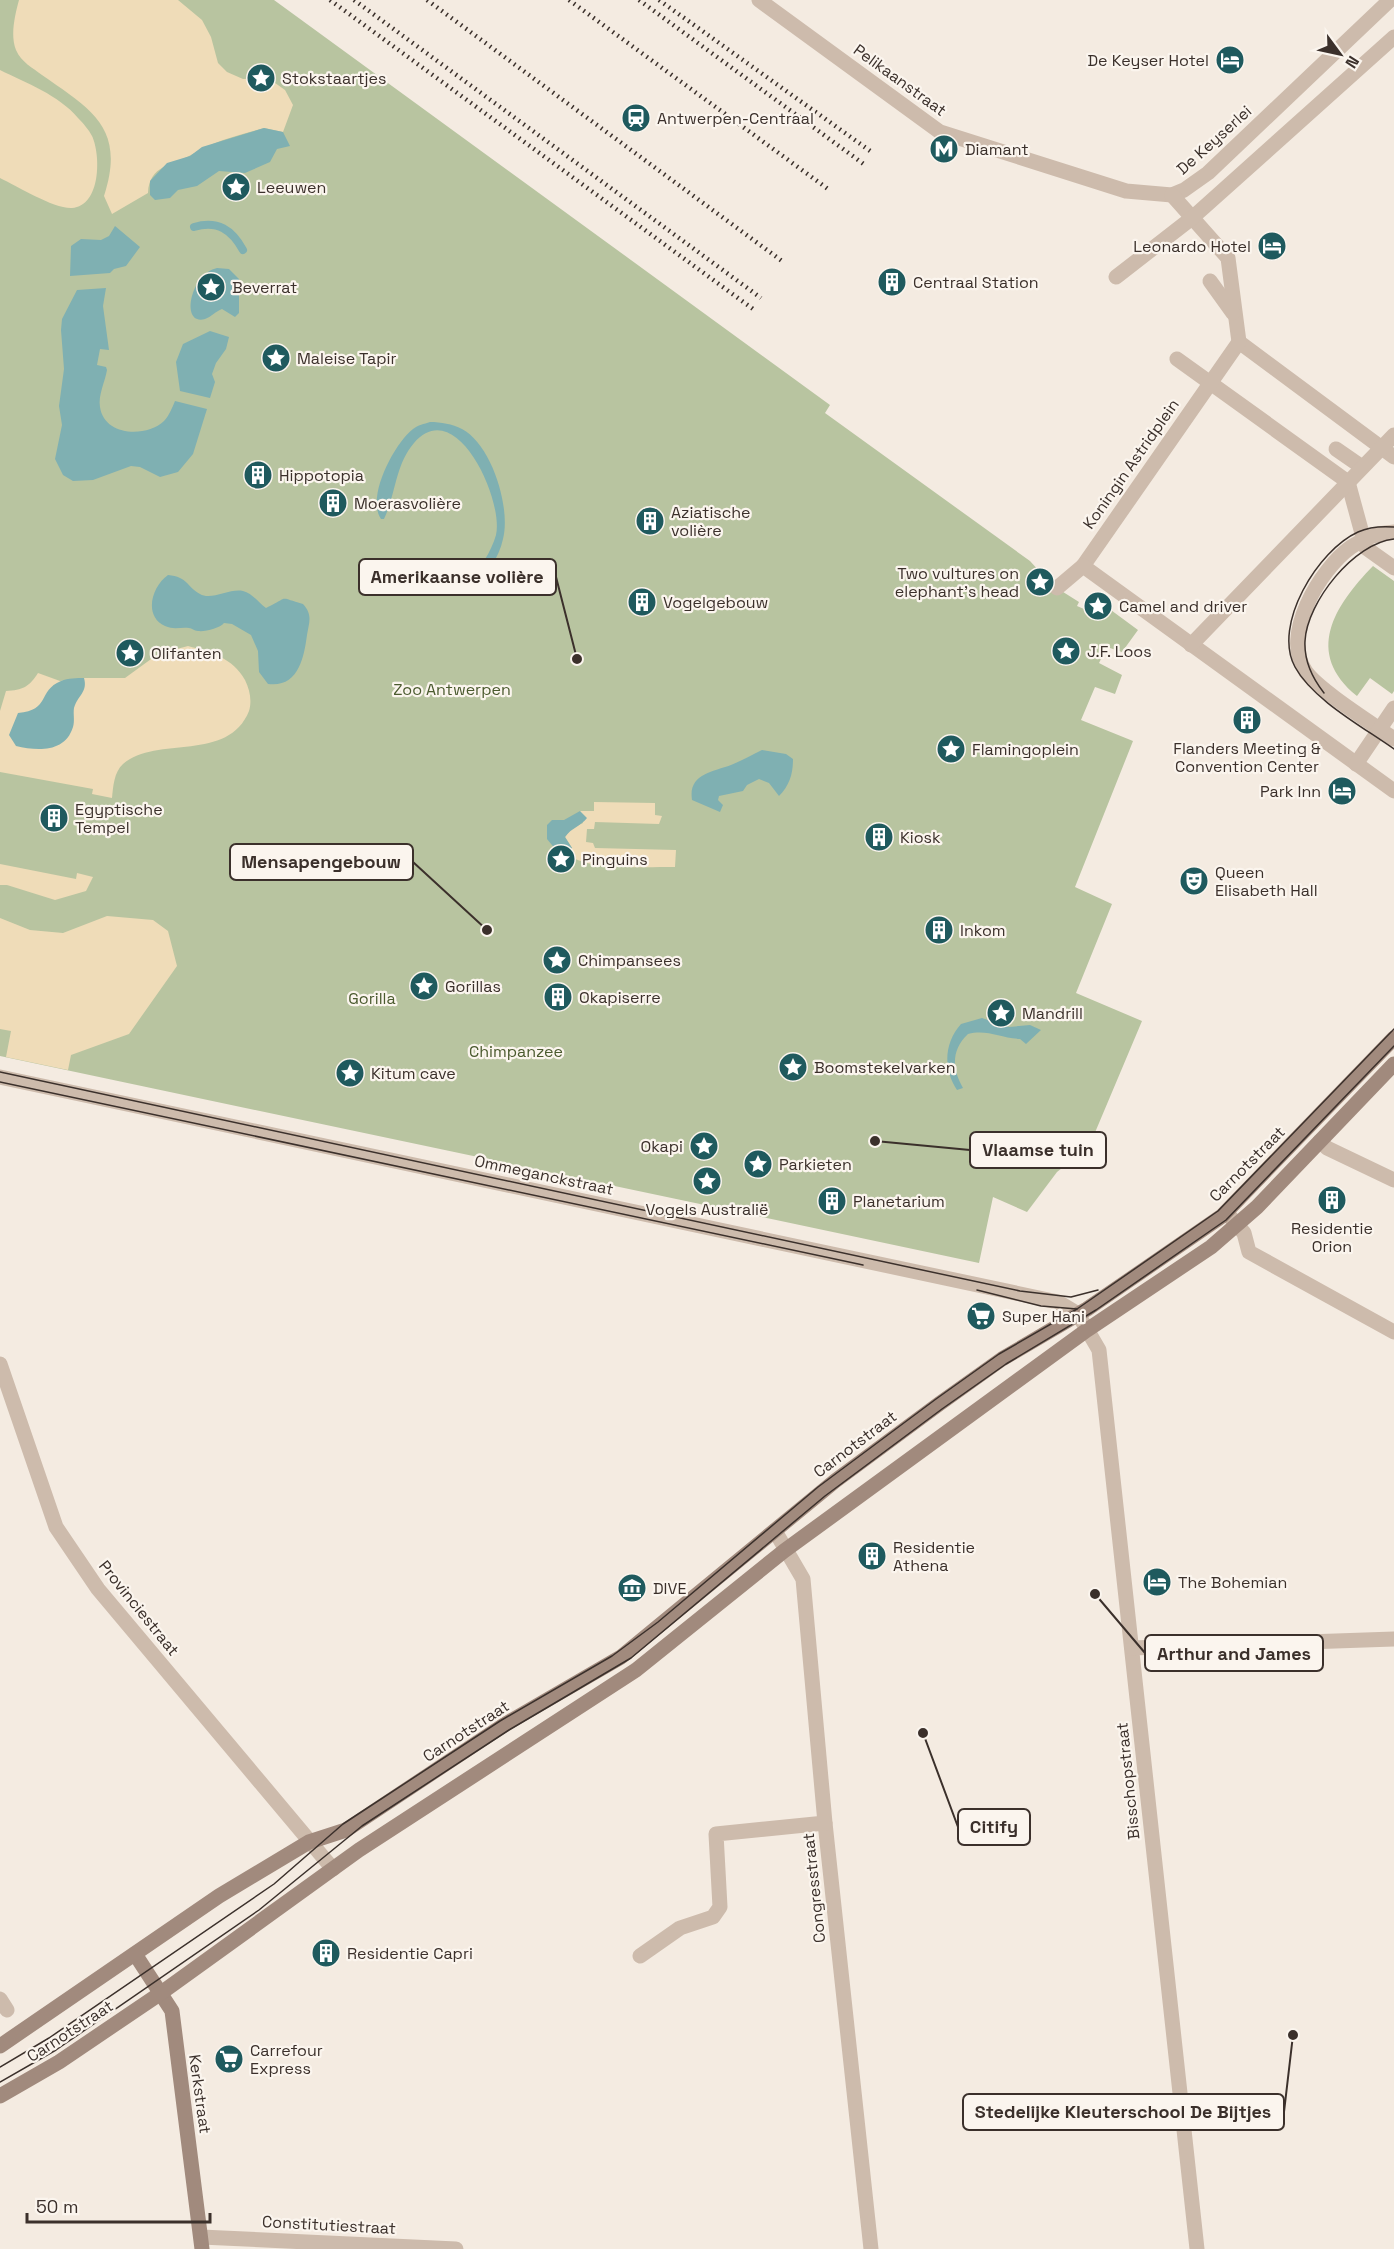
<svg xmlns="http://www.w3.org/2000/svg" width="1394" height="2249" font-family="'Space Grotesk',sans-serif">
<style>
.green{fill:#b8c4a0}
.sand{fill:#efdcb8}
.water{fill:#7fb0b2}
.lines{fill:none;stroke-linecap:round;stroke-linejoin:round}
.stream{stroke:#7fb0b2;stroke-width:8}
.street{stroke:#cdbbac;stroke-width:15}
.secondary{stroke:#a18a7d;stroke-width:15}
.tram{stroke:#3b302b;stroke-width:1.5}
.rail{stroke:#3b302b;stroke-width:4.5;stroke-dasharray:1.5 4.5;stroke-linecap:butt}
.labels{text-anchor:middle;dominant-baseline:central;stroke-width:4.5;stroke-linejoin:round;paint-order:stroke}
.poi-label{font-size:16px;fill:#3b302b;stroke:#fbf5ee;text-anchor:start}
.street-label{font-size:16px;fill:#3b302b;stroke:#fbf5ee}
.park-label{font-size:16px;fill:#4a5a2e;stroke:#fbf5ee}
.leader{fill:none;stroke:#3b302b;stroke-width:2}
.callout-dot{fill:#3b302b;stroke:#fbf5ee;stroke-width:2}
.callout{fill:#fbf5ee;stroke:#3b302b;stroke-width:2}
.callout-label{font-size:18px;text-anchor:middle;font-weight:bold;fill:#3b302b}
</style>
<rect width="100%" height="100%" fill="#f4ebe1"/>
<g class="green">
<polygon points="0,0 274,0 830,405 825,413 1030,561 1052,585 1079,602 1077,606 1091,612 1093,604 1100,602 1138,630 1122,652 1107,647 1099,663 1122,675 1115,694 1095,687 1081,720 1133,741 1075,887 1112,904 1076,993 1142,1021 1091,1142 1074,1167 1067,1164 1057,1172 1027,1212 993,1197 979,1263 0,1056"/>
<path d="M1373,566l21,15v110l-2,3 -22,-16 -13,18c-53,-43 -23,-90 16,-130z"/>
</g>
<g class="sand">
<path d="M19,0h159l24,20 9,17 7,26 9,9 16,7 25,-1 17,12 8,15 -10,27 -19,-4 -7,2c-25,7 -44,12 -66,25 -18,10 -42,10 -43,38l-36,21 -8,-18c22,-68 -12,-86 -62,-121 -9,-7 -21,-13 -26,-25 -6,-15 -1,-35 3,-50z"/>
<path d="M0,70c26,13 59,25 78,48 5,5 11,12 14,18 9,19 9,70 -20,72 -18,1 -55,-22 -72,-30z"/>
<path d="M188,646c23,6 45,12 57,34 5,10 7,21 4,31 -21,52 -92,24 -126,53 -9,8 -10,23 -11,34l-20,-4 1,-5 -93,-17v-61l6,-20c17,-1 23,-4 32,-18l22,8 24,-3h41l33,-24z"/>
<path d="M594,802l61,1v12l7,1 -3,8 -64,-2 -1,7h-7l-1,13 7,1 2,5 81,2 -1,17c-29,-1 -88,5 -109,-14l6,-5 -7,-11 7,-9 11,-5 -3,-12h14z"/>
<polygon points="0,864 76,879 77,873 93,877 86,891 55,900 7,885 0,885"/>
<polygon points="107,916 153,920 168,931 177,966 129,1034 71,1055 68,1070 6,1057 11,1031 0,1029 0,918 30,930 63,933"/>
</g>
<g class="water">
<polygon points="264,128 283,132 290,146 277,149 270,162 245,173 219,171 197,186 178,190 170,198 155,200 150,195 150,181 167,163 190,156 202,147"/>
<polygon points="115,226 140,247 126,266 114,269 110,273 70,276 71,246 81,239 101,240 109,236"/>
<path d="M217,268l12,1 10,10v34l-4,4 -13,-8c-6,2 -11,8 -17,10 -25,7 -15,-45 12,-51z"/>
<path d="M106,288l-3,18 6,44 -9,-1 -3,16 9,2 1,3c-2,12 -9,25 -7,37 4,29 46,31 64,14 5,-5 8,-13 11,-20l32,8 -14,45 -15,18 -18,5 -20,-10 -9,-1 -38,14 -20,1 -10,-6 -8,-16 7,-34 -3,-19 5,-37 -3,-39 1,-11 15,-29z"/>
<polygon points="210,331 229,337 226,349 216,363 212,374 215,382 210,398 180,391 176,362 183,344"/>
<path d="M430,422c11,0 22,2 32,7 30,16 49,79 41,110 -4,20 -18,36 -28,52l-5,-1 -4,-9c14,-11 25,-29 30,-46 8,-35 -40,-141 -82,-92 -19,22 -18,51 -30,76h-3c-15,-22 13,-75 32,-90 5,-4 11,-5 17,-7z"/>
<path d="M168,575c20,2 18,11 32,19 11,7 30,-6 43,-3 9,2 16,12 23,17 25,-12 11,-11 37,-4 10,11 6,18 4,31 -3,23 -9,53 -39,49l-9,-12 -1,-21 -7,-16 -19,-11 -8,-1c-4,5 -19,9 -26,8 -4,0 -6,-3 -9,-3 -9,-1 -15,2 -24,-2 -22,-10 -13,-40 3,-51z"/>
<path d="M84,678c4,14 -6,17 -10,30 -1,6 1,13 -1,19 -8,26 -36,24 -57,19l-7,-11 9,-22c33,-3 19,-22 43,-32 7,-3 16,-3 23,-3z"/>
<path d="M762,750l24,4 7,5c0,14 -3,26 -14,37l-10,-13 -10,-4 -12,6 -4,6 -24,5 -1,4 5,5 -3,7 -28,-12c-4,-26 20,-28 39,-35 10,-4 21,-10 31,-15z"/>
<path d="M580,811l7,7c-6,8 -16,10 -22,19l7,11 -6,5 -10,-3 -9,-11v-14l5,-5h12z"/>
<path d="M982,1018l27,9 21,-2 11,5 -15,14 -6,-5c-20,-1 -33,-10 -52,-5 -17,16 -16,35 -5,54l-6,2c-14,-21 -13,-47 4,-66z"/>
</g>
<g class="lines">
<path class="stream" d="M194,227c24,-7 38,3 49,23"/>
<g class="street">
<polyline points="759,0 940,132 1126,191 1172,195 1184,190 1208,173 1390,0"/>
<polyline points="1172,195 1228,258 1239,342 1394,457"/>
<polyline points="1116,277 1192,218 1394,37"/>
<polyline points="1210,281 1233,313"/>
<polyline points="1177,359 1348,482 1366,548 1394,568"/>
<polyline points="1336,449 1362,467"/>
<path d="M1394,532c-16,1 -30,6 -43,15 -31,22 -71,89 -45,125 14,19 67,52 88,67"/>
<polyline points="1083,566 1239,342"/>
<polyline points="1057,588 1083,566 1394,791"/>
<polyline points="1191,645 1394,435"/>
<polyline points="1356,764 1394,708"/>
<polyline points="0,1077 1058,1302 1078,1314 1099,1350 1197,2249"/>
<polyline points="1320,1141 1327,1148 1394,1180"/>
<polyline points="1226,1212 1244,1233 1249,1252 1394,1332"/>
<polyline points="0,1364 56,1527 98,1589 333,1869"/>
<polyline points="775,1531 803,1579 825,1823 871,2249"/>
<polyline points="1132,1648 1394,1639"/>
<polyline points="640,1956 680,1928 713,1917 720,1907 716,1834 825,1823"/>
<polyline points="0,1999 7,2010"/>
<polyline points="201,2237 456,2249"/>
</g>
<g class="secondary">
<polyline points="135,1954 172,2011 202,2249"/>
<polyline points="0,2046 219,1896 309,1842 346,1830 504,1725 621,1657 835,1481 939,1404 1002,1359 1087,1309 1222,1216 1394,1038"/>
<polyline points="0,2096 59,2062 161,1993 359,1850 636,1670 784,1551 1087,1330 1211,1247 1257,1207 1394,1064"/>
</g>
<g class="tram">
<path d="M1394,527c-12,-1 -25,0 -36,5 -40,18 -86,93 -63,135 18,33 68,60 99,82"/>
<path d="M1324,693c-11,-14 -20,-33 -19,-52 2,-39 49,-98 89,-102"/>
<polyline points="0,1072 1020,1291 1071,1297 1098,1290"/>
<polyline points="0,1082 863,1265"/>
<polyline points="977,1290 1041,1306 1077,1309"/>
<polyline points="0,2067 49,2038 274,1884 343,1824 500,1721 612,1656 658,1622 818,1487 936,1399 999,1354 1077,1309 1218,1211 1394,1029"/>
<polyline points="0,2082 56,2050 259,1910 362,1826 509,1730 631,1658 825,1496 942,1409 1006,1364 1096,1310 1226,1220 1394,1046"/>
</g>
<g class="rail">
<polyline points="330,0 753,309"/>
<polyline points="354,0 761,298"/>
<polyline points="427,0 782,261"/>
<polyline points="569,0 828,189"/>
<polyline points="639,0 865,165"/>
<polyline points="659,0 873,153"/>
</g>
</g>
<defs>
<g id="hotel-disc" transform="scale(1.5)"><circle r="9.5" fill="#1f5a5e" stroke="#fbf5ee"/><path d="M-6-4.5h1.5V1H6V5H4.5V3h-9V5H-6ZM-4 0a1.8 1.8 0 1 1 3.6 0ZM.5 0V-2.5h3Q6-2.5 6 0Z" fill="#fff"/></g>
<g id="sight-disc" transform="scale(1.5)"><circle r="9.5" fill="#1f5a5e" stroke="#fbf5ee"/><path d="M0-6L1.8-2.2L6-1.7L2.9 1.2L3.7 5.4L0 3.3L-3.7 5.4L-2.9 1.2L-6-1.7L-1.8-2.2Z" fill="#fff"/></g>
<g id="station-disc" transform="scale(1.5)"><circle r="9.5" fill="#1f5a5e" stroke="#fbf5ee"/><path d="M-3-6H3Q5-6 5-4V2Q5 4 3 4L4.5 6H3L1.5 4h-3L-3 6H-4.5L-3 4Q-5 4-5 2V-4Q-5-6-3-6ZM-3.5-4v3h7v-3ZM-3.5 1v1.5H-2V1ZM2 1v1.5H3.5V1Z" fill="#fff"/></g>
<g id="metro-disc" transform="scale(1.5)"><circle r="9.5" fill="#1f5a5e" stroke="#fbf5ee"/><path d="M-5.5 5V-5H-3L0 0L3-5H5.5V5H3V-.5L0 4L-3-.5V5Z" fill="#fff"/></g>
<g id="building-disc" transform="scale(1.5)"><circle r="9.5" fill="#1f5a5e" stroke="#fbf5ee"/><path d="M-4-6H4V6H1V3H-1V6H-4ZM-2.5-4.3h1.7v1.8h-1.7ZM.8-4.3h1.7v1.8H.8ZM-2.5-1h1.7V.8h-1.7ZM.8-1h1.7V.8H.8Z" fill="#fff"/></g>
<g id="theatre-disc" transform="scale(1.5)"><circle r="9.5" fill="#1f5a5e" stroke="#fbf5ee"/><path d="M-5-5.5Q0-4 5-5.5V0Q5 5 0 6Q-5 5-5 0ZM-3.3-2.5H-1v1.5H-3.3ZM1-2.5H3.3v1.5H1ZM-2.8 1Q0 5.5 2.8 1Z" fill="#fff"/></g>
<g id="supermarket-disc" transform="scale(1.5)"><circle r="9.5" fill="#1f5a5e" stroke="#fbf5ee"/><path d="M-6-5.5h2.5l.6 2H6L4.5 2H-2.5L-4.4-4H-6ZM-1.5 3.2a1.3 1.3 0 1 0 .1 0ZM3 3.2a1.3 1.3 0 1 0 .1 0Z" fill="#fff"/></g>
<g id="museum-disc" transform="scale(1.5)"><circle r="9.5" fill="#1f5a5e" stroke="#fbf5ee"/><path d="M0-6L6-3V-2H-6V-3ZM-5-1h2V3h-2ZM-1-1h2V3h-2ZM3-1h2V3H3ZM-6 4H6V6H-6Z" fill="#fff"/></g>
</defs>
<g fill-rule="evenodd">
<use href="#hotel-disc" x="1230" y="60"/>
<use href="#sight-disc" x="261" y="78"/>
<use href="#station-disc" x="636" y="118"/>
<use href="#metro-disc" x="944" y="149"/>
<use href="#sight-disc" x="236" y="187"/>
<use href="#hotel-disc" x="1272" y="246"/>
<use href="#building-disc" x="892" y="282"/>
<use href="#sight-disc" x="211" y="287"/>
<use href="#sight-disc" x="276" y="358"/>
<use href="#building-disc" x="258" y="475"/>
<use href="#building-disc" x="333" y="503"/>
<use href="#building-disc" x="650" y="521"/>
<use href="#sight-disc" x="1040" y="582"/>
<use href="#building-disc" x="642" y="602"/>
<use href="#sight-disc" x="1098" y="606"/>
<use href="#sight-disc" x="1066" y="651"/>
<use href="#sight-disc" x="130" y="653"/>
<use href="#building-disc" x="1247" y="720"/>
<use href="#sight-disc" x="951" y="749"/>
<use href="#hotel-disc" x="1342" y="791"/>
<use href="#building-disc" x="54" y="818"/>
<use href="#building-disc" x="879" y="837"/>
<use href="#sight-disc" x="561" y="859"/>
<use href="#theatre-disc" x="1194" y="881"/>
<use href="#building-disc" x="939" y="930"/>
<use href="#sight-disc" x="557" y="960"/>
<use href="#sight-disc" x="424" y="986"/>
<use href="#building-disc" x="558" y="997"/>
<use href="#sight-disc" x="1001" y="1013"/>
<use href="#sight-disc" x="793" y="1067"/>
<use href="#sight-disc" x="350" y="1073"/>
<use href="#sight-disc" x="704" y="1146"/>
<use href="#sight-disc" x="758" y="1164"/>
<use href="#sight-disc" x="707" y="1181"/>
<use href="#building-disc" x="1332" y="1200"/>
<use href="#building-disc" x="832" y="1201"/>
<use href="#supermarket-disc" x="981" y="1316"/>
<use href="#building-disc" x="872" y="1556"/>
<use href="#hotel-disc" x="1157" y="1582"/>
<use href="#museum-disc" x="632" y="1588"/>
<use href="#building-disc" x="326" y="1953"/>
<use href="#supermarket-disc" x="229" y="2059"/>
</g>
<g class="labels">
<g class="poi-label">
<text x="1209" y="60" text-anchor="end">De Keyser Hotel</text>
<text x="282" y="78">Stokstaartjes</text>
<text x="657" y="118">Antwerpen-Centraal</text>
<text x="965" y="149">Diamant</text>
<text x="257" y="187">Leeuwen</text>
<text x="1251" y="246" text-anchor="end">Leonardo Hotel</text>
<text x="913" y="282">Centraal Station</text>
<text x="232" y="287">Beverrat</text>
<text x="297" y="358">Maleise Tapir</text>
<text x="279" y="475">Hippotopia</text>
<text x="354" y="503">Moerasvolière</text>
<text x="671" y="512">Aziatische<tspan x="671" dy="18">volière</tspan></text>
<text x="1019" y="573" text-anchor="end">Two vultures on<tspan x="1019" dy="18">elephant's head</tspan></text>
<text x="663" y="602">Vogelgebouw</text>
<text x="1119" y="606">Camel and driver</text>
<text x="1087" y="651">J.F. Loos</text>
<text x="151" y="653">Olifanten</text>
<text x="1247" y="748" text-anchor="middle">Flanders Meeting &amp;<tspan x="1247" dy="18">Convention Center</tspan></text>
<text x="972" y="749">Flamingoplein</text>
<text x="1321" y="791" text-anchor="end">Park Inn</text>
<text x="75" y="809">Egyptische<tspan x="75" dy="18">Tempel</tspan></text>
<text x="900" y="837">Kiosk</text>
<text x="582" y="859">Pinguins</text>
<text x="1215" y="872">Queen<tspan x="1215" dy="18">Elisabeth Hall</tspan></text>
<text x="960" y="930">Inkom</text>
<text x="578" y="960">Chimpansees</text>
<text x="445" y="986">Gorillas</text>
<text x="579" y="997">Okapiserre</text>
<text x="1022" y="1013">Mandrill</text>
<text x="814" y="1067">Boomstekelvarken</text>
<text x="371" y="1073">Kitum cave</text>
<text x="683" y="1146" text-anchor="end">Okapi</text>
<text x="779" y="1164">Parkieten</text>
<text x="853" y="1201">Planetarium</text>
<text x="707" y="1209" text-anchor="middle">Vogels Australië</text>
<text x="1332" y="1228" text-anchor="middle">Residentie<tspan x="1332" dy="18">Orion</tspan></text>
<text x="1002" y="1316">Super Hani</text>
<text x="893" y="1547">Residentie<tspan x="893" dy="18">Athena</tspan></text>
<text x="1178" y="1582">The Bohemian</text>
<text x="653" y="1588">DIVE</text>
<text x="347" y="1953">Residentie Capri</text>
<text x="250" y="2050">Carrefour<tspan x="250" dy="18">Express</tspan></text>
</g>
<g class="street-label">
<text transform="translate(900 80) rotate(36)">Pelikaanstraat</text>
<text transform="translate(1214 140) rotate(-42)">De Keyserlei</text>
<text transform="translate(1131 464) rotate(-55)">Koningin Astridplein</text>
<text transform="translate(1247 1164) rotate(-45)">Carnotstraat</text>
<text transform="translate(544 1175) rotate(12)">Ommeganckstraat</text>
<text transform="translate(855 1444) rotate(-37)">Carnotstraat</text>
<text transform="translate(139 1608) rotate(51)">Provinciestraat</text>
<text transform="translate(466 1731) rotate(-33)">Carnotstraat</text>
<text transform="translate(1128 1781) rotate(-96)">Bisschopstraat</text>
<text transform="translate(814 1888) rotate(-96)">Congresstraat</text>
<text transform="translate(70 2031) rotate(-33)">Carnotstraat</text>
<text transform="translate(200 2094) rotate(82)">Kerkstraat</text>
<text transform="translate(329 2225) rotate(3)">Constitutiestraat</text>
</g>
<g class="park-label">
<text x="452" y="689">Zoo Antwerpen</text>
<text x="372" y="998">Gorilla</text>
<text x="516" y="1051">Chimpanzee</text>
</g>
</g>
<path class="leader" d="M577 659L556 577M487 930L413 862M875 1141L970 1150M1095 1594L1145 1653M923 1733L958 1827M1293 2035L1284 2112"/>
<g class="callout-dot">
<circle cx="577" cy="659" r="6"/>
<circle cx="487" cy="930" r="6"/>
<circle cx="875" cy="1141" r="6"/>
<circle cx="1095" cy="1594" r="6"/>
<circle cx="923" cy="1733" r="6"/>
<circle cx="1293" cy="2035" r="6"/>
</g>
<g class="callout">
<rect x="359" y="559" width="197" height="36" rx="6"/>
<rect x="230" y="844" width="183" height="36" rx="6"/>
<rect x="970" y="1132" width="136" height="36" rx="6"/>
<rect x="1145" y="1635" width="178" height="36" rx="6"/>
<rect x="958" y="1809" width="72" height="36" rx="6"/>
<rect x="963" y="2094" width="321" height="36" rx="6"/>
</g>
<g class="callout-label">
<text x="457" y="583">Amerikaanse volière</text>
<text x="321" y="868">Mensapengebouw</text>
<text x="1038" y="1156">Vlaamse tuin</text>
<text x="1234" y="1660">Arthur and James</text>
<text x="994" y="1833">Citify</text>
<text x="1123" y="2118">Stedelijke Kleuterschool De Bijtjes</text>
</g>
<g transform="translate(1340 54) rotate(123)" stroke="#fbf5ee" stroke-width="4.5" paint-order="stroke">
<path d="M0-4.5L10 22L0 15L-10 22Z" fill="#3b302b"/>
<text y="-9" font-size="16" font-weight="bold" text-anchor="middle" fill="#3b302b">N</text>
</g>
<path d="M27 2213v9h183v-9" fill="none" stroke="#3b302b" stroke-width="3"/>
<text x="36" y="2213" font-size="18" fill="#3b302b" stroke="#fbf5ee" stroke-width="4.5" paint-order="stroke">50 m</text>
</svg>
